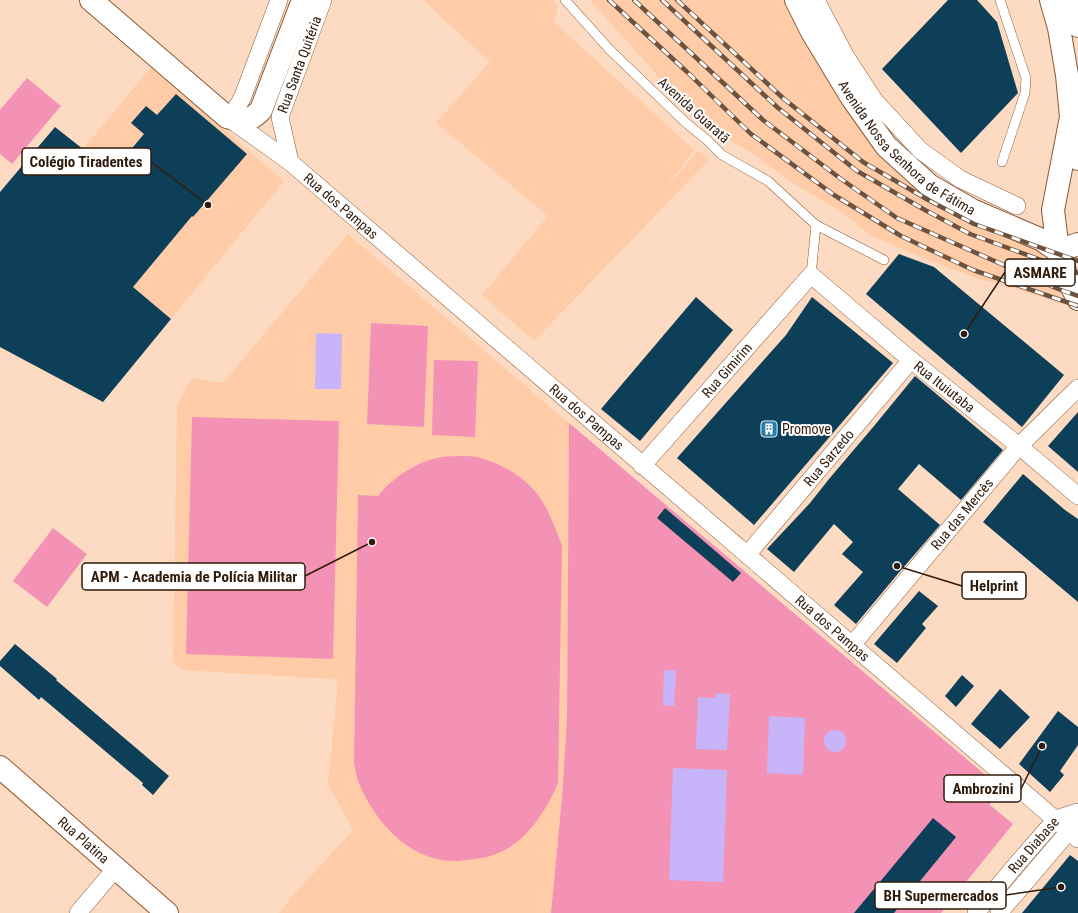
<svg xmlns="http://www.w3.org/2000/svg" width="1078" height="913" font-family="'Roboto Condensed',sans-serif">
<style>
.built{fill:#ffcca7}
.green{fill:#f492b6}
.water{fill:#c8b5f9}
.building{fill:#0d3f59}
.lines{fill:none;stroke-linecap:round;stroke-linejoin:round}
.service-casing{stroke:#8c5a34;stroke-width:10}
.minor-casing{stroke:#8c5a34;stroke-width:18}
.tertiary-casing{stroke:#8c5a34;stroke-width:24}
.secondary-casing{stroke:#8c5a34;stroke-width:24}
.trunk-casing{stroke:#8c5a34;stroke-width:24}
.service{stroke:#fff;stroke-width:9}
.minor{stroke:#fff;stroke-width:17}
.tertiary{stroke:#fff;stroke-width:22}
.secondary{stroke:#fff;stroke-width:22}
.trunk{stroke:#fff;stroke-width:22}
.rail-casing{stroke:#6c5340;stroke-width:4.5}
.rail{stroke:#fff;stroke-width:3;stroke-dasharray:9;stroke-linecap:butt}
.labels{text-anchor:middle;dominant-baseline:central;stroke-width:4;stroke-linejoin:round;paint-order:stroke}
.street-label{font-size:14px;fill:#301b0b;stroke:#fff}
.poi-label{font-size:14px;fill:#301b0b;stroke:#fff;text-anchor:start}
.leader{fill:none;stroke:#301b0b;stroke-width:1.5}
.callout-dot{fill:#301b0b;stroke:#fff;stroke-width:1.5}
.callout{fill:#fff;stroke:#301b0b;stroke-width:1.5}
.callout-label{font-size:15px;text-anchor:middle;font-weight:bold;fill:#301b0b}
</style>
<rect width="100%" height="100%" fill="#fddbc2"/>
<g class="built">
<polygon points="423,0 552,0 558,7 554,22 694,150 657,200 698,150 709,160 534,341 482,295 548,216 436,123 490,62"/>
<polygon points="590,0 792,0 891,160 1055,247 1048,272 1064,277 1059,303 1016,289 979,279 913,254 870,235 840,211 796,185 753,154 724,137 658,76"/>
<polygon points="151,67 284,181 171,319 133,287 181,229 83,149"/>
<polygon points="348,234 569,423 567,717 562,797 551,913 279,913 296,892 353,830 328,784 338,683 333,679 181,670 173,661 177,406 192,378 223,383"/>
</g>
<g class="green">
<polygon points="27,78 61,106 12,164 0,154 0,110"/>
<polygon points="371,323 428,326 424,427 367,424"/>
<polygon points="434,360 478,361 475,437 432,435"/>
<polygon points="192,417 339,421 333,659 186,654"/>
<polygon points="569,423 996,784 990,805 1013,824 941,913 551,913 562,797 567,717"/>
<path d="M462,456c5,0 10,0 15,1 28,7 55,24 68,49 7,13 12,26 17,40l-4,237c-11,26 -29,55 -55,68 -12,6 -24,8 -38,9 -4,1 -8,1 -12,1 -45,0 -80,-42 -95,-80 -2,-6 -3,-12 -4,-18l4,-268 20,1c15,-19 41,-36 65,-39 6,-1 13,-1 19,-1z"/>
<polygon points="53,528 87,554 47,607 13,581"/>
</g>
<g class="water">
<polygon points="316,333 342,334 341,389 315,389"/>
<polygon points="664,670 676,671 674,706 663,705"/>
<polygon points="716,693 730,694 727,750 696,749 698,697 716,698"/>
<polygon points="769,716 805,718 803,775 767,773"/>
<circle cx="835" cy="741" r="11"/>
<polygon points="673,768 727,770 723,882 669,880"/>
</g>
<g class="building">
<polygon points="948,0 977,0 997,22 1018,93 961,153 882,69"/>
<polygon points="176,94 247,154 193,217 192,216 133,287 171,319 103,402 0,347 0,192 55,127 112,172 144,134 131,123 146,106 157,115"/>
<polygon points="899,254 934,267 1064,375 1022,427 866,294"/>
<polygon points="696,297 733,330 640,441 601,409"/>
<polygon points="812,297 893,363 754,525 677,458 786,335"/>
<polygon points="915,376 1003,450 961,500 919,464 898,489 940,525 896,576 856,624 834,605 863,572 842,554 853,542 834,524 794,572 767,549 810,503 829,479 874,426"/>
<polygon points="1078,412 1078,472 1048,446"/>
<polygon points="1023,474 1065,510 1078,519 1078,602 983,522"/>
<polygon points="665,508 741,573 733,582 657,518"/>
<polygon points="919,591 938,606 922,624 926,628 897,663 874,644"/>
<polygon points="15,644 57,679 56,680 169,776 153,795 142,785 143,783 41,697 39,700 0,666 0,661"/>
<polygon points="962,675 974,686 956,707 945,696"/>
<polygon points="1000,689 1030,717 1000,749 971,724"/>
<polygon points="1058,711 1078,727 1078,745 1060,771 1064,775 1050,792 1019,764"/>
<polygon points="933,818 956,837 894,913 854,913"/>
<polygon points="1070,855 1078,861 1078,913 1022,913"/>
</g>
<g class="lines">
<g class="service-casing">
<g id="service">
<polyline points="565,0 610,50 685,122 707,140 722,155 768,181 816,225 884,260"/>
<polyline points="1000,0 1026,78 1025,93 1002,162"/>
<polyline points="811,275 816,225"/>
</g>
</g>
<g class="minor-casing">
<g id="minor">
<path id="s1" d="M279,0l-36,96c-4,9 -8,16 -16,21l63,45 788,677"/>
<polyline points="816,0 846,57 874,100 920,150 960,179 1017,206"/>
<path id="s2" d="M290,162l-10,-45 43,-117"/>
<path id="s3" d="M642,466l169,-191 100,85 108,86 59,50"/>
<path id="s4" d="M747,555l164,-195"/>
<path id="s5" d="M852,645l167,-199 59,-58"/>
<polyline points="78,913 116,868"/>
<path id="s6" d="M976,913l40,-48 40,-46 21,-7"/>
<polyline points="999,913 1069,831 1073,821"/>
</g>
</g>
<g class="tertiary-casing">
<g id="tertiary">
<path d="M91,0l136,117c15,4 22,6 34,-7l42,-110"/>
<polyline points="1071,119 1078,159"/>
<path id="s7" d="M0,767l167,146"/>
</g>
</g>
<g class="secondary-casing">
<g id="secondary">
<path id="s8" d="M796,0l16,32 40,66 34,48 43,39 43,25 70,30 16,11 20,-7"/>
<polyline points="1051,0 1059,28 1067,75 1071,117 1053,210 1058,251 1068,280 1078,299"/>
</g>
</g>
<g class="trunk-casing">
<polyline id="trunk" points="1070,0 1076,15 1078,26"/>
</g>
<use href="#service" class="service"/>
<use href="#minor" class="minor"/>
<use href="#tertiary" class="tertiary"/>
<use href="#secondary" class="secondary"/>
<use href="#trunk" class="trunk"/>
<g class="rail-casing">
<g id="rail">
<polyline points="609,0 686,71 751,134 834,195 901,236 973,270 1078,306"/>
<polyline points="634,0 763,120 841,179 897,218 1058,289 1078,296"/>
<polyline points="662,0 777,107 857,171 925,210 970,234 1049,263 1078,273"/>
<polyline points="677,0 784,99 863,162 930,201 974,224 1078,261"/>
</g>
</g>
<use href="#rail" class="rail"/>
</g>
<defs>
<g id="building-square" transform="scale(0.9)"><rect x="-9" y="-9" width="18" height="18" rx="4" fill="#267ead" stroke="#fff"/><path d="M-4-6H4V6H1V3H-1V6H-4ZM-2.5-4.3h1.7v1.8h-1.7ZM.8-4.3h1.7v1.8H.8ZM-2.5-1h1.7V.8h-1.7ZM.8-1h1.7V.8H.8Z" fill="#fff"/></g>
</defs>
<g fill-rule="evenodd">
<use href="#building-square" x="769" y="429"/>
</g>
<g class="labels">
<g class="street-label">
<text stroke="none"><textPath href="#s2" startOffset="102">Rua Santa Quitéria</textPath></text>
<text transform="translate(694 110) rotate(42)">Avenida Guaratã</text>
<text stroke="none"><textPath href="#s8" startOffset="188">Avenida Nossa Senhora de Fátima</textPath></text>
<text stroke="none"><textPath href="#s1" startOffset="274">Rua dos Pampas</textPath></text>
<text stroke="none"><textPath href="#s3" startOffset="128">Rua Gimirim</textPath></text>
<text stroke="none"><textPath href="#s3" startOffset="429">Rua Ituiutaba</textPath></text>
<text stroke="none"><textPath href="#s1" startOffset="598">Rua dos Pampas</textPath></text>
<text stroke="none"><textPath href="#s4" startOffset="127">Rua Sarzedo</textPath></text>
<text stroke="none"><textPath href="#s5" startOffset="171">Rua das Mercês</textPath></text>
<text stroke="none"><textPath href="#s1" startOffset="922">Rua dos Pampas</textPath></text>
<text stroke="none"><textPath href="#s7" startOffset="111">Rua Platina</textPath></text>
<text stroke="none"><textPath href="#s6" startOffset="89">Rua Diabase</textPath></text>
</g>
<g class="poi-label">
<text x="782" y="429">Promove</text>
</g>
</g>
<path class="leader" d="M208 205L151 162M964 334L1005 272M372 542L305 576M897 566L962 586M1042 746L1021 789M1061 887L1006 895"/>
<g class="callout-dot">
<circle cx="208" cy="205" r="4"/>
<circle cx="964" cy="334" r="4"/>
<circle cx="372" cy="542" r="4"/>
<circle cx="897" cy="566" r="4"/>
<circle cx="1042" cy="746" r="4"/>
<circle cx="1061" cy="887" r="4"/>
</g>
<g class="callout">
<rect x="22" y="148" width="129" height="27" rx="4"/>
<rect x="1005" y="259" width="70" height="27" rx="4"/>
<rect x="82" y="563" width="223" height="27" rx="4"/>
<rect x="962" y="572" width="64" height="27" rx="4"/>
<rect x="944" y="775" width="77" height="27" rx="4"/>
<rect x="875" y="882" width="131" height="27" rx="4"/>
</g>
<g class="callout-label">
<text x="86" y="167">Colégio Tiradentes</text>
<text x="1040" y="278">ASMARE</text>
<text x="194" y="582">APM - Academia de Polícia Militar</text>
<text x="994" y="591">Helprint</text>
<text x="983" y="794">Ambrozini</text>
<text x="941" y="901">BH Supermercados</text>
</g>
</svg>
